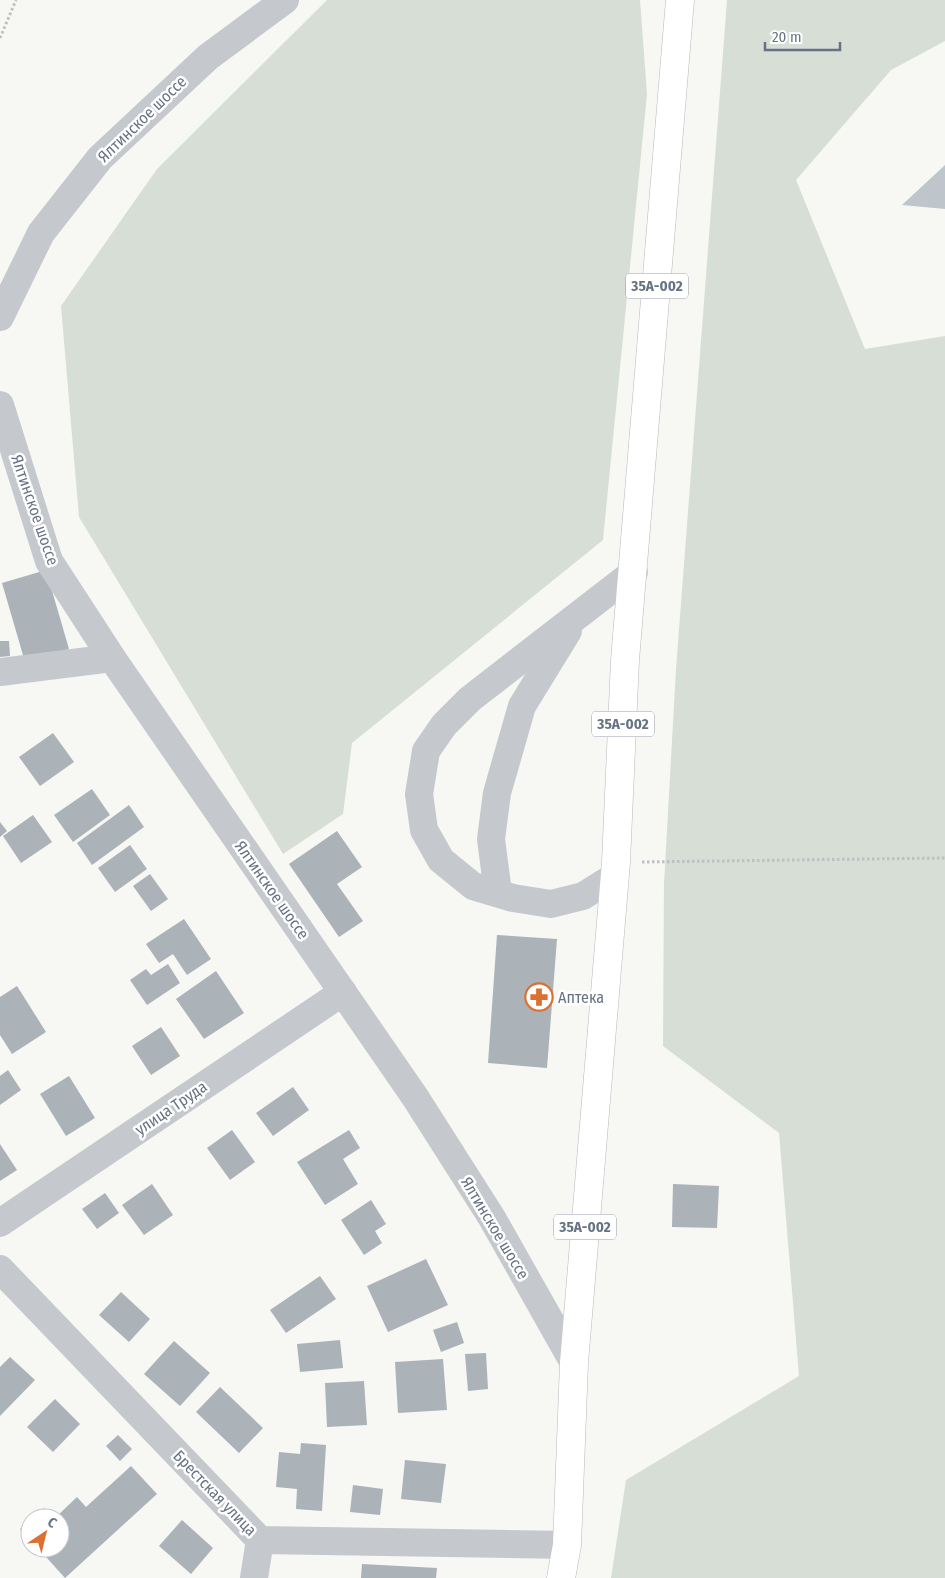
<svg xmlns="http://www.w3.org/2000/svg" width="945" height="1578" font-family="'Fira Sans Condensed',sans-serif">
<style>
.green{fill:#d7ded5}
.water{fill:#bfc6cb}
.building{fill:#abb2b8}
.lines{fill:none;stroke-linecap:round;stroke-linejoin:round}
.major-casing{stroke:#b6b9be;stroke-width:29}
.path{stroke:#bfc0c3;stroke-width:3;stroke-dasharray:2.5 2.5;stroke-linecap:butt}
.minor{stroke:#c5c8cc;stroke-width:28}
.major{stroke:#fff;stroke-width:28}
.labels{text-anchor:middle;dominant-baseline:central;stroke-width:5;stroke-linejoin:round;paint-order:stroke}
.shield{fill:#fff;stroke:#959da9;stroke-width:1}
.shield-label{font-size:15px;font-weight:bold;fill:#677384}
.street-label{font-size:16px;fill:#677384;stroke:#fff}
.poi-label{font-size:16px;fill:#677384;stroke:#fff;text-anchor:start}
</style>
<rect width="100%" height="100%" fill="#f7f7f4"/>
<g class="green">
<polygon points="327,0 640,0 647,94 603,540 352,743 343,814 283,854 79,517 61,306 157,169"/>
<polygon points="727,0 945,0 945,41 891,70 796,180 865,349 945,336 945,1578 611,1578 626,1480 799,1376 779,1133 663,1046 664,884 676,669"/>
</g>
<polygon class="water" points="945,165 945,209 902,205"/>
<g class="building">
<polygon points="46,570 69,649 25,662 2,583"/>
<polygon points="0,641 9,641 10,656 0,657"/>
<polygon points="53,733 74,762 40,786 19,757"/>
<polygon points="92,789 110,815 73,842 54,815"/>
<polygon points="129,805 144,827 92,865 77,843"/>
<polygon points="33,815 52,842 21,863 3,836"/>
<polygon points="0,822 7,831 0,837"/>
<polygon points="337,831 362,867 337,884 363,921 339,937 289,864"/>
<polygon points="130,845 147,869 115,892 98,868"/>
<polygon points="150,874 168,899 151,911 133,886"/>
<polygon points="184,919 211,959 187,975 173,954 159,963 146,944"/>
<polygon points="497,935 557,939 547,1068 488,1063"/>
<polygon points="168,964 180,983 147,1005 130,980 146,969 151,975"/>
<polygon points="216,971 244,1013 204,1039 176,999"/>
<polygon points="17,986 46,1032 12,1054 0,1035 0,997"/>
<polygon points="161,1027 180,1056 151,1075 132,1046"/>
<polygon points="8,1070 21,1090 0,1105 0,1076"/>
<polygon points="69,1076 95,1118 66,1136 40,1094"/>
<polygon points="293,1087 309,1110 273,1136 256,1113"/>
<polygon points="232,1130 255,1162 230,1180 207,1148"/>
<polygon points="349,1130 360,1148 343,1159 358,1184 325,1205 297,1162"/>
<polygon points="0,1144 17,1170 0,1181"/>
<polygon points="152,1184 173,1215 144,1235 122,1205"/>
<polygon points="673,1184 719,1186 717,1228 672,1227"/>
<polygon points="105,1193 119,1213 97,1229 82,1209"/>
<polygon points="371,1200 386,1224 375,1231 382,1243 364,1255 341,1220"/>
<polygon points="426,1259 448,1305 388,1332 367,1286"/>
<polygon points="320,1276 336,1299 286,1333 270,1310"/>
<polygon points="121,1292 150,1319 129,1342 99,1315"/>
<polygon points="457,1322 464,1343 441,1352 433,1330"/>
<polygon points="340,1340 343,1368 300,1372 297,1344"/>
<polygon points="174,1341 210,1373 180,1406 144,1374"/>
<polygon points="486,1353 488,1389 468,1391 465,1354"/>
<polygon points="10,1357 35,1380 0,1416 0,1367"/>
<polygon points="443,1359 447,1410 398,1413 395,1362"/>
<polygon points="364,1381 367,1425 327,1427 325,1383"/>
<polygon points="220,1387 263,1428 239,1453 196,1412"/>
<polygon points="55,1399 80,1424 53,1452 27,1427"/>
<polygon points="118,1435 132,1449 120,1461 106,1446"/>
<polygon points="301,1443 326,1445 322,1511 296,1509 297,1489 276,1487 279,1452 300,1454"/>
<polygon points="405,1460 446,1464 441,1503 401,1499"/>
<polygon points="131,1466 157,1494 65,1578 38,1548 60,1548 60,1518 55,1518 77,1497 86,1507"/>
<polygon points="353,1485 383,1489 380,1515 350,1512"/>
<polygon points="44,1508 53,1518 32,1518"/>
<polygon points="30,1520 30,1540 20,1529"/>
<polygon points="182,1520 213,1548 191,1574 159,1546"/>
<polygon points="362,1564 437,1568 436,1578 361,1578"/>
</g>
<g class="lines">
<g class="major-casing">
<polyline id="major" points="561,1578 567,1545 574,1363 616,862 625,660 680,0"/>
</g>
<g class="path">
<polyline points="0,38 16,0"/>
<polyline points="642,862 945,858"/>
</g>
<g class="minor">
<polyline points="0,317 41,233 100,158 208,57 285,0"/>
<polyline points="0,405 49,561 112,658 415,1097 492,1218 574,1363"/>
<polyline points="0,672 112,658"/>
<polyline points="615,876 583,896 551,904 513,898 473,886 441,860 424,830 419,794 426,751 444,725 470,699 634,572"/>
<polyline points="498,893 491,839 497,793 522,706 568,631"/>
<polyline points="0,1223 343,992"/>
<polyline points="0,1269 260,1540 567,1545"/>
<polyline points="254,1578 260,1540"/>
</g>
<use href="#major" class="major"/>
</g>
<defs>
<g id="pharmacy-ring" transform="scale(1.4375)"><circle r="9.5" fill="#fff" stroke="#db7030" stroke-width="1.5"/><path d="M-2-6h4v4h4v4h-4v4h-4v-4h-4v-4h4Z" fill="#db7030"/></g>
</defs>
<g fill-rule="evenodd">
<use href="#pharmacy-ring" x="539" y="997"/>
</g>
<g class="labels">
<g class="shield">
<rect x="626" y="273.5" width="62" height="25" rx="4"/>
<rect x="592" y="711.5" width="62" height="25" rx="4"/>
<rect x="554" y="1214.5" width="62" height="25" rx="4"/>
</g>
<g class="shield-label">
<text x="657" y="286">35А-002</text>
<text x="623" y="724">35А-002</text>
<text x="585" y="1227">35А-002</text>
</g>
<g class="street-label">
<text transform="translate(142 119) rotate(-44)">Ялтинское шоссе</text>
<text transform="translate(35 510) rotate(71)">Ялтинское шоссе</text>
<text transform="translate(272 890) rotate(55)">Ялтинское шоссе</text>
<text transform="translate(171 1108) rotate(-34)">улица Труда</text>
<text transform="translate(495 1228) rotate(59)">Ялтинское шоссе</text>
<text transform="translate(215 1493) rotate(46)">Брестская улица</text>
</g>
<g class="poi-label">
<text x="558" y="997">Аптека</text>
</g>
</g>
<g transform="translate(45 1533) rotate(35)"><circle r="24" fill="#ffffff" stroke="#c2c7ce"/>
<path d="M0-4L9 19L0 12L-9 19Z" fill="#db7030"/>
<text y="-8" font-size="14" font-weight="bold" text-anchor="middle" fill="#677384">С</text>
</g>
<path d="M765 42v8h75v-8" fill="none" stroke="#677384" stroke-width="2.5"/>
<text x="772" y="42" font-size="15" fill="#677384" stroke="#ffffff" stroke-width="4" paint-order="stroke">20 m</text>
</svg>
